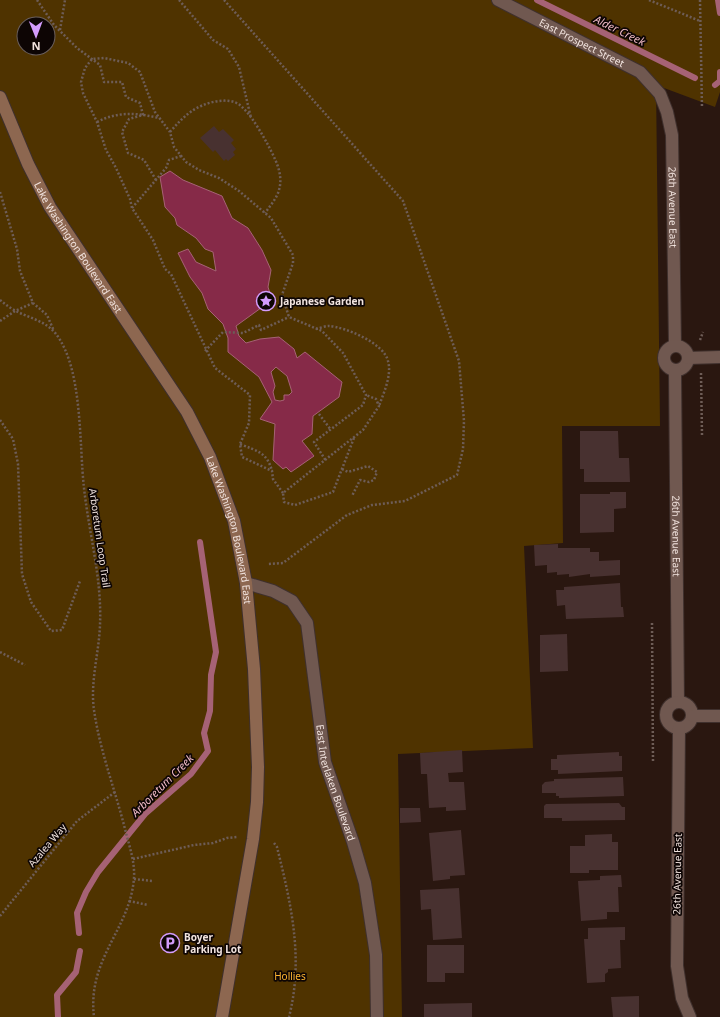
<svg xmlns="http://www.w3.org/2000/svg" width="720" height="1017" font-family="'Noto Sans',sans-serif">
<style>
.green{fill:#4f3300;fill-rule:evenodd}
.water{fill:#862a48;stroke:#a66275;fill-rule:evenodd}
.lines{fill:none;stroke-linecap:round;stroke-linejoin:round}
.stream{stroke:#a66275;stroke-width:6}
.building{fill:#483130}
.street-casing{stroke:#3f302d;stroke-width:14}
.secondary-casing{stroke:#3f302d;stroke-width:14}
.path{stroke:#6e5d57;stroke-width:2.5;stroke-dasharray:2 2;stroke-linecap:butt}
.street{stroke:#705850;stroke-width:12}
.secondary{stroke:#8d6750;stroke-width:12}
.labels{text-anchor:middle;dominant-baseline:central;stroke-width:3.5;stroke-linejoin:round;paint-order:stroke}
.street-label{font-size:10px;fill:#f2e4df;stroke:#0d0504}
.poi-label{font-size:10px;font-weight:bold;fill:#f2e4df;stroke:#0d0504;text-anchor:start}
.park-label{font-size:10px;fill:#fdb431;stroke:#0d0504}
.water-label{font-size:11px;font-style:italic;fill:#f2bcc8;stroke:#0d0504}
</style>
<rect width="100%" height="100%" fill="#2a1710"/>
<path class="green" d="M0,0h720v92l-5,15 -59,-22 4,341h-98l1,117 -39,3 9,202 -135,6 4,263h-402zM24,24h24v24h-24z"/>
<path class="water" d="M170,171l13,9 39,16 10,22 16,10 14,22 9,20 -3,17 4,13 -36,26 3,10 7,7 14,-4 19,-2 15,12 3,9 8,-6 37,30 -3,15 -26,19 -1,18 -10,7 12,15 -23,16 -5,-5 -3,2 -10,-9 2,-36 -15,-5 12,-17 -13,-25 -31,-25v-14l-5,-14 -15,-15 -6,-16 -12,-16 -12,-24 10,-4 8,13 20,9 -3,-19 -8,-3 -9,-11 -19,-13 -2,-7 -10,-11 -5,-30zM276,367l11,9 5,16 -3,3h-5v5l-4,1 -5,-1 -2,-8 2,-6 -4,-14z"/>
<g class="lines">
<g class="stream">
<polyline points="537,0 695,78"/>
<polyline points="718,0 720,13"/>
<polyline points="715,85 720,81 720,72"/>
<polyline points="79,933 77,913 86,892 98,872 145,814 191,774 208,751 204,733 210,711 211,675 216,652 200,542"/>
<polyline points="58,1017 57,995 76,972 80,951"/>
</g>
</g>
<g class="building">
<polygon points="214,126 219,132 223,129 234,140 231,143 236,149 233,152 235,155 228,161 226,159 224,161 215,150 213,152 200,138"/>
<polygon points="580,431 618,431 619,458 629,458 630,482 584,482 584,469 580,469"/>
<polygon points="610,492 626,492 626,508 614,509 614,532 580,533 580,494 610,494"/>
<polygon points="558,544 558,548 590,548 590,552 599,552 599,561 620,560 620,575 590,577 590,574 569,577 569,574 557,575 557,572 547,573 547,565 535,566 534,545"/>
<polygon points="620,583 621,607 623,607 624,617 566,619 565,605 557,606 556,590 564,590 564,587"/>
<polygon points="567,634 568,671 540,672 540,635"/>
<polygon points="462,750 463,772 448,773 449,782 464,782 466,810 446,811 446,807 429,808 427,774 421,774 420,753"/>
<polygon points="619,752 619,756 622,756 622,771 558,774 558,770 551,770 551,759 557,759 557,755"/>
<polygon points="623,777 624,796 559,798 559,796 556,796 556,793 542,793 542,785 545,782 554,781 554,779"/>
<polygon points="619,803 622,807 625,807 625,820 562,821 562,818 544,818 544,806 546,804"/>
<polygon points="400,808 420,808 421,822 400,823"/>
<polygon points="461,830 465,875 450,876 450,879 433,881 429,833"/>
<polygon points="612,834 612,842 618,842 618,870 589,870 589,873 570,873 570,846 585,846 585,835"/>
<polygon points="621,875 622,887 618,887 619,912 607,912 607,919 581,921 578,881 600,880 600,876"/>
<polygon points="459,888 462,938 433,940 431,909 421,910 420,890"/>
<polygon points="625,927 625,940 620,940 621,968 608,969 608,972 605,974 605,982 587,983 584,939 588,939 588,928"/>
<polygon points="427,945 464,945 464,973 445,973 445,982 427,982"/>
<polygon points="639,996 639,1017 613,1017 611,997"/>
<polygon points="472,1003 472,1017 424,1017 424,1004"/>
</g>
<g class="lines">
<g class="street-casing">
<g id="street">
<path id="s1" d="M498,0l142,72 20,22 7,18 5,23 3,211"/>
<circle cx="676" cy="358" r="12"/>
<polyline points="688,358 720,357"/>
<path id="s2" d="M675,371l3,331"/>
<path id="s3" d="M246,583l27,8 19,10 15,22 18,139 28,80 12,41 11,72 1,62"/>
<circle cx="679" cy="715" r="13"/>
<polyline points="693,716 720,716"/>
<polyline points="679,728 677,966 682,998 690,1017"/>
</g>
</g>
<g class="secondary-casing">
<g id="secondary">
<path id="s4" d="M0,97l28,67 22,43 137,205 23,45 24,64 12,62 8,86 4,98 -1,35 -4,37 -31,178"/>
</g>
</g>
<g class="path">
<polyline points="37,0 54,25 77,48 100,65 104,82 122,82 126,97 140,103 143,115 129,119 122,132 128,153 144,160 156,180"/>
<polyline points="179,0 213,40 228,49 239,67 251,118"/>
<polyline points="224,0 403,201 459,361 464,421 463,449 457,475 405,501 372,505 347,515 283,563 267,564"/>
<polyline points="649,0 700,21"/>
<polyline points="700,0 702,108"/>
<polyline points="60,30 65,0"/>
<path d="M97,122c21,-11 40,-9 62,-4"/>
<path d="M170,132c7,-8 13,-15 22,-21 11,-8 37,-16 49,-5 11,10 19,25 26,37 7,14 17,30 12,47 -2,8 -9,16 -14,23"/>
<polyline points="0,192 17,249 20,271 33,303 47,315 54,331"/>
<polyline points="132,208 166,168 169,160 181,156"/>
<path d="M0,300c5,4 10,8 16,11 13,7 30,10 40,23 27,35 23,110 28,154 5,46 18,90 16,137 -1,28 -10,57 -6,85 6,42 22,82 32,123 4,15 9,30 8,45 -4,52 -47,80 -40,139"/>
<polyline points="0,321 15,311 33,303"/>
<path d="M316,329c4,-1 9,-3 13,-3 16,1 55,17 59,35 4,14 -4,31 -9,45"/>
<polyline points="700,340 703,332"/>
<polyline points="205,351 223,332 243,333 259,325 261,330 289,317"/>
<polyline points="701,373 702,435"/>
<polyline points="319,414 331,430"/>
<polyline points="0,420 13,439 18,464 22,574 31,602 51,631 62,630 80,581"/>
<polyline points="354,438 333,492 295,505 284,502 283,493 363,430 379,406 376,399 366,395"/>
<path d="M240,444c17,7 27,8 32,27"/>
<polyline points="342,469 348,472 368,466 377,472 374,480 369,482 360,480 352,496"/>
<polyline points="283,493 273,479 272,471 242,457 240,444 249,423 250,395 215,368 171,274 165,269 153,240 132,208 130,199 116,168 106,150 97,122 83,93 81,82 85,68 92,59 104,58 128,63 140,72 155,112 170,132 174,147 186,162 199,170 219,178 239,191 271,218 293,255 293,263 282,295 289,317 322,331 343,353 366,395 363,405 314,442 326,461"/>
<polyline points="652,623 653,761"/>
<polyline points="0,652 25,665"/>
<path d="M274,843l3,4c14,57 27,111 12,170"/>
<polyline points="133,859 194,845 213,843 227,838 237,837"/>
<polyline points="134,879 153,881"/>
<polyline points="129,901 148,905"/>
<polyline points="0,916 77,821 115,792"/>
</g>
<use href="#street" class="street"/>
<use href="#secondary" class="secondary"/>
</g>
<defs>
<g id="sight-ring" transform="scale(1)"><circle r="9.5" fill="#0d0504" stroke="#d39cfc" stroke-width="1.5"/><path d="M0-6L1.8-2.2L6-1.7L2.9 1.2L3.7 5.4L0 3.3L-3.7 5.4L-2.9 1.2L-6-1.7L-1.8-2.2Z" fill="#d39cfc"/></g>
<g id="parking-ring" transform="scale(1)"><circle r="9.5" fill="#0d0504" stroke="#d39cfc" stroke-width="1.5"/><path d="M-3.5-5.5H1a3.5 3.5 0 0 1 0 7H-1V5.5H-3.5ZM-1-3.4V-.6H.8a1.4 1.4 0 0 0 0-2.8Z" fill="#d39cfc"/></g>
</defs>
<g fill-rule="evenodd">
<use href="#sight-ring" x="266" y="301"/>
<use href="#parking-ring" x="170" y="943"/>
</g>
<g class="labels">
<g class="street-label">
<text stroke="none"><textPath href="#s1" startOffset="94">East Prospect Street</textPath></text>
<text stroke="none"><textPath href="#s1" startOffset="304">26th Avenue East</textPath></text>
<text stroke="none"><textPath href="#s4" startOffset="170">Lake Washington Boulevard East</textPath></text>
<text stroke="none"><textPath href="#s4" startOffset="494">Lake Washington Boulevard East</textPath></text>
<text stroke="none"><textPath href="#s2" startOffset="165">26th Avenue East</textPath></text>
<text transform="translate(100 538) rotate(82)">Arboretum Loop Trail</text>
<text stroke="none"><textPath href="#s3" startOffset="239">East Interlaken Boulevard</textPath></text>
<text transform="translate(47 845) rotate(-50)">Azalea Way</text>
<text transform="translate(677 874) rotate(-89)">26th Avenue East</text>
</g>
<g class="poi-label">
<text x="280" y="301">Japanese Garden</text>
<text x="184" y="937">Boyer<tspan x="184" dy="12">Parking Lot</tspan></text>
</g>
<g class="park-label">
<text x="290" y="976">Hollies</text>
</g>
<g class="water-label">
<text transform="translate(620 30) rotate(26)">Alder Creek</text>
<text transform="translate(162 785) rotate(-45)">Arboretum Creek</text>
</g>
</g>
<g transform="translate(36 36) rotate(179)"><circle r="19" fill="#0d0504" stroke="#695e5c"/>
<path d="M0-3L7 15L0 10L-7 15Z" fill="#d39cfc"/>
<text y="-6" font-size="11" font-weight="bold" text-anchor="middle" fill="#f2e4df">N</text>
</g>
</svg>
